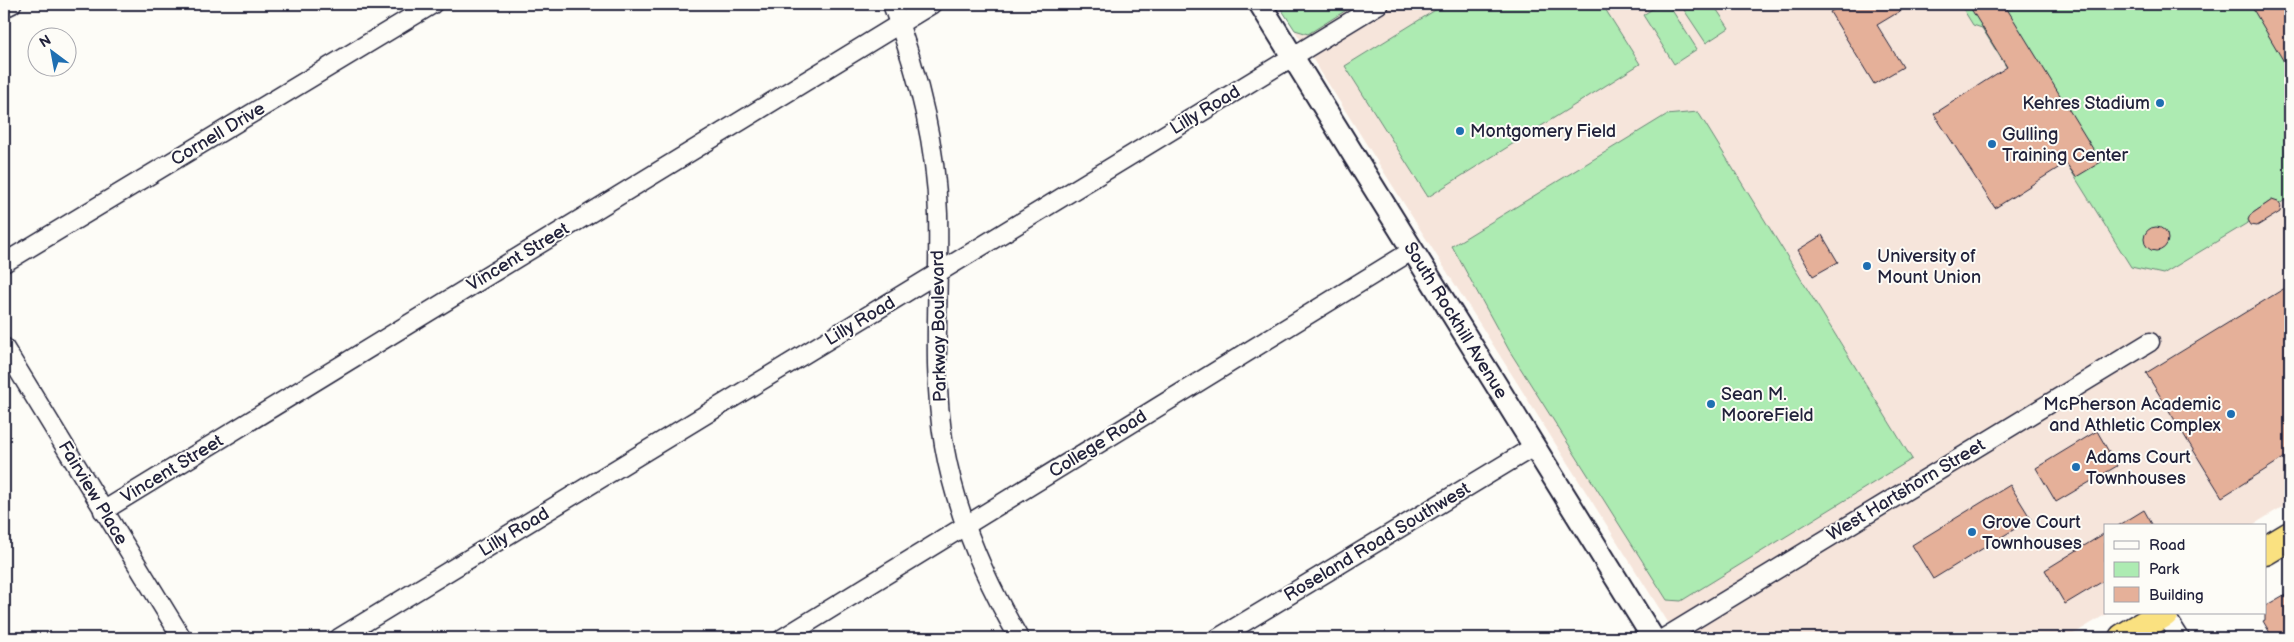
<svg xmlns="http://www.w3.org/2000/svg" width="2294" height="642" font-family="'Balsamiq Sans',sans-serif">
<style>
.built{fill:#f6e5db}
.green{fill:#adebb2;stroke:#688676}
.building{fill:#e5b099;stroke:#22223b}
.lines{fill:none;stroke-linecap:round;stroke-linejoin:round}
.minor-casing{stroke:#22223b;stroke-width:21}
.tertiary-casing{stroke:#22223b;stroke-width:25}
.trunk-casing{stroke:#22223b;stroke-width:31}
.minor{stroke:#fdfcf7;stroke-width:18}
.tertiary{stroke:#fdfcf7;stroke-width:21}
.trunk{stroke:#fae180;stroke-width:28}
.poi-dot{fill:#1f6fb2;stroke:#fdfcf7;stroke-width:2}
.labels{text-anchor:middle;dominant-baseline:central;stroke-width:4;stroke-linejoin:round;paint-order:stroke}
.poi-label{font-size:18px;fill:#22223b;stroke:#fdfcf7;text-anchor:start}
.street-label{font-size:18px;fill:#22223b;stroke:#fdfcf7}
</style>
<rect width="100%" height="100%" fill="#fdfcf7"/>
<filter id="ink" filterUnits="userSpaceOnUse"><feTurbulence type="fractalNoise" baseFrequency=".02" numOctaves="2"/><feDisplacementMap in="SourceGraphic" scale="10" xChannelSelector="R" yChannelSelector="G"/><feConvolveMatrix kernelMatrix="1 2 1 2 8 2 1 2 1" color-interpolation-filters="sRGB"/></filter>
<g filter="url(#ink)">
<polygon class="built" points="1278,4 2290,4 2290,502 2251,526 2105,526 2105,613 2108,613 2067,638 1678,638"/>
<g class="green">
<polygon points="1278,4 1356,4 1308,34 1295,30"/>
<polygon points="1445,4 1602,4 1640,64 1428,197 1345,66"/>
<polygon points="1660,4 1668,4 1697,49 1674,64 1643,15"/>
<polygon points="1680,4 1713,4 1729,28 1706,43"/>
<polygon points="1960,4 2290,4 2290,197 2279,204 2272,200 2250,215 2249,222 2163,274 2131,267 1982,28 1973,25"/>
<polygon points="1698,112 1912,459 1681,601 1667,600 1509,350 1452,246 1666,115"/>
</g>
<g class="building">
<polygon points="1844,4 1912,4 1877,25 1903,67 1874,84 1830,12"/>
<polygon points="1968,4 2004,4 2101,162 2076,177 2066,163 1995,208 1934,114 2007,67"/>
<polygon points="2250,4 2290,4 2290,72"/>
<polygon points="2272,200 2278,202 2281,206 2280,212 2257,226 2251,225 2248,220 2250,215"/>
<circle cx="2156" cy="239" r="12"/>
<polygon points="1822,235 1838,262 1813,276 1798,250"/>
<polygon points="2290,285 2290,454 2222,497 2146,373"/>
<polygon points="2097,431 2117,466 2056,502 2036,468"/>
<polygon points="2010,485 2031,519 1933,579 1912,545"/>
<polygon points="2144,510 2153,526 2118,526"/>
<polygon points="2105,533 2105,580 2065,604 2045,570"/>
<polygon points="2284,595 2290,604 2290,638 2273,638 2263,621 2265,620 2265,606"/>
</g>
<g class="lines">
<g class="minor-casing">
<g id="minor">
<path d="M892,4c25,66 44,139 46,210 2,77 -7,154 6,231 12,69 40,133 75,193"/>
<polyline points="4,8 12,4"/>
<polyline points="4,263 433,4"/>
<polyline points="4,347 182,638"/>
<polyline points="103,511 932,4"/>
<polyline points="2164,613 2180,638"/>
<polyline points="339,638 1379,4"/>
<polyline points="783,638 1413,250"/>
<polyline points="1218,638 1535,446"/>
<polyline points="1664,638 2150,342"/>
</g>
</g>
<g class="tertiary-casing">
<g id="tertiary">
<path id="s1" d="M1260,4l393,634"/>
</g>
</g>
<g class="trunk-casing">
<g id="trunk">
<polyline points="2265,551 2290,536"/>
<polyline points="2123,638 2164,613"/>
</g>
</g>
<use href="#minor" class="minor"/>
<use href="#tertiary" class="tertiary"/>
<use href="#trunk" class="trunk"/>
</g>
</g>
<g class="poi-dot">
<circle cx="2160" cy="103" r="5"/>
<circle cx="1460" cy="131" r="5"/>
<circle cx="1992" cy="144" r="5"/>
<circle cx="1867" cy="266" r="5"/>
<circle cx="1711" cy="404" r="5"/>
<circle cx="2231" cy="414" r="5"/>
<circle cx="2076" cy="467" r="5"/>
<circle cx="1972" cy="532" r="5"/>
</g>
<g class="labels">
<g class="poi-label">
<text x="2150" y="103" text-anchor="end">Kehres Stadium</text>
<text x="1470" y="131">Montgomery Field</text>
<text x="2002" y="134">Gulling<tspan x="2002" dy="21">Training Center</tspan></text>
<text x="1877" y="256">University of<tspan x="1877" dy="21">Mount Union</tspan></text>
<text x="1721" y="394">Sean M.<tspan x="1721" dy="21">MooreField</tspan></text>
<text x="2221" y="404" text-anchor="end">McPherson Academic<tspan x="2221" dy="21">and Athletic Complex</tspan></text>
<text x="2086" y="457">Adams Court<tspan x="2086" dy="21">Townhouses</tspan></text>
<text x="1982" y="522">Grove Court<tspan x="1982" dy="21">Townhouses</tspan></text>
</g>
<g class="street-label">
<text transform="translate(1205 110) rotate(-31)">Lilly Road</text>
<text transform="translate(218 134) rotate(-31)">Cornell Drive</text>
<text transform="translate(518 257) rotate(-31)">Vincent Street</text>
<text transform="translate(860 321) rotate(-31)">Lilly Road</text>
<text stroke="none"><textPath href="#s1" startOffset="372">South Rockhill Avenue</textPath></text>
<text transform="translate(939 326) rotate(-91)">Parkway Boulevard</text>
<text transform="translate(1098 444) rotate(-32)">College Road</text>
<text transform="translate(172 469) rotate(-31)">Vincent Street</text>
<text transform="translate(1906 490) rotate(-31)">West Hartshorn Street</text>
<text transform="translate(93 493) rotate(59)">Fairview Place</text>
<text transform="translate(514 532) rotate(-31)">Lilly Road</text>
<text transform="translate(1377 542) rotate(-31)">Roseland Road Southwest</text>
</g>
</g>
<rect width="2294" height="642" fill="none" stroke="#fdfcf7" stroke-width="20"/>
<rect x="10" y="10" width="2274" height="622" fill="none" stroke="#22223b" stroke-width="2" filter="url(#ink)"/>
<rect x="2104" y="524" width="162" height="90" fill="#fdfcf7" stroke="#a5a5ac"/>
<rect x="2114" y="541" width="25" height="8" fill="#fdfcf7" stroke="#a5a5ac"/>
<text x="2149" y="550" font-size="15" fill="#22223b">Road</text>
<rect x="2114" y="562" width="25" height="15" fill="#adebb2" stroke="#a5a5ac"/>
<text x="2149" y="574" font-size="15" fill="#22223b">Park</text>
<rect x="2114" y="587" width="25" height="15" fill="#e5b099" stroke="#a5a5ac"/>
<text x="2149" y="600" font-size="15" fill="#22223b">Building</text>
<g transform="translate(52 52) rotate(328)"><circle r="24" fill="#fdfcf7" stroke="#a5a5ac"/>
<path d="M0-4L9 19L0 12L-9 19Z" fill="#1f6fb2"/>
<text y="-8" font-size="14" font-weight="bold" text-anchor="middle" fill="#22223b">N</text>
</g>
</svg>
